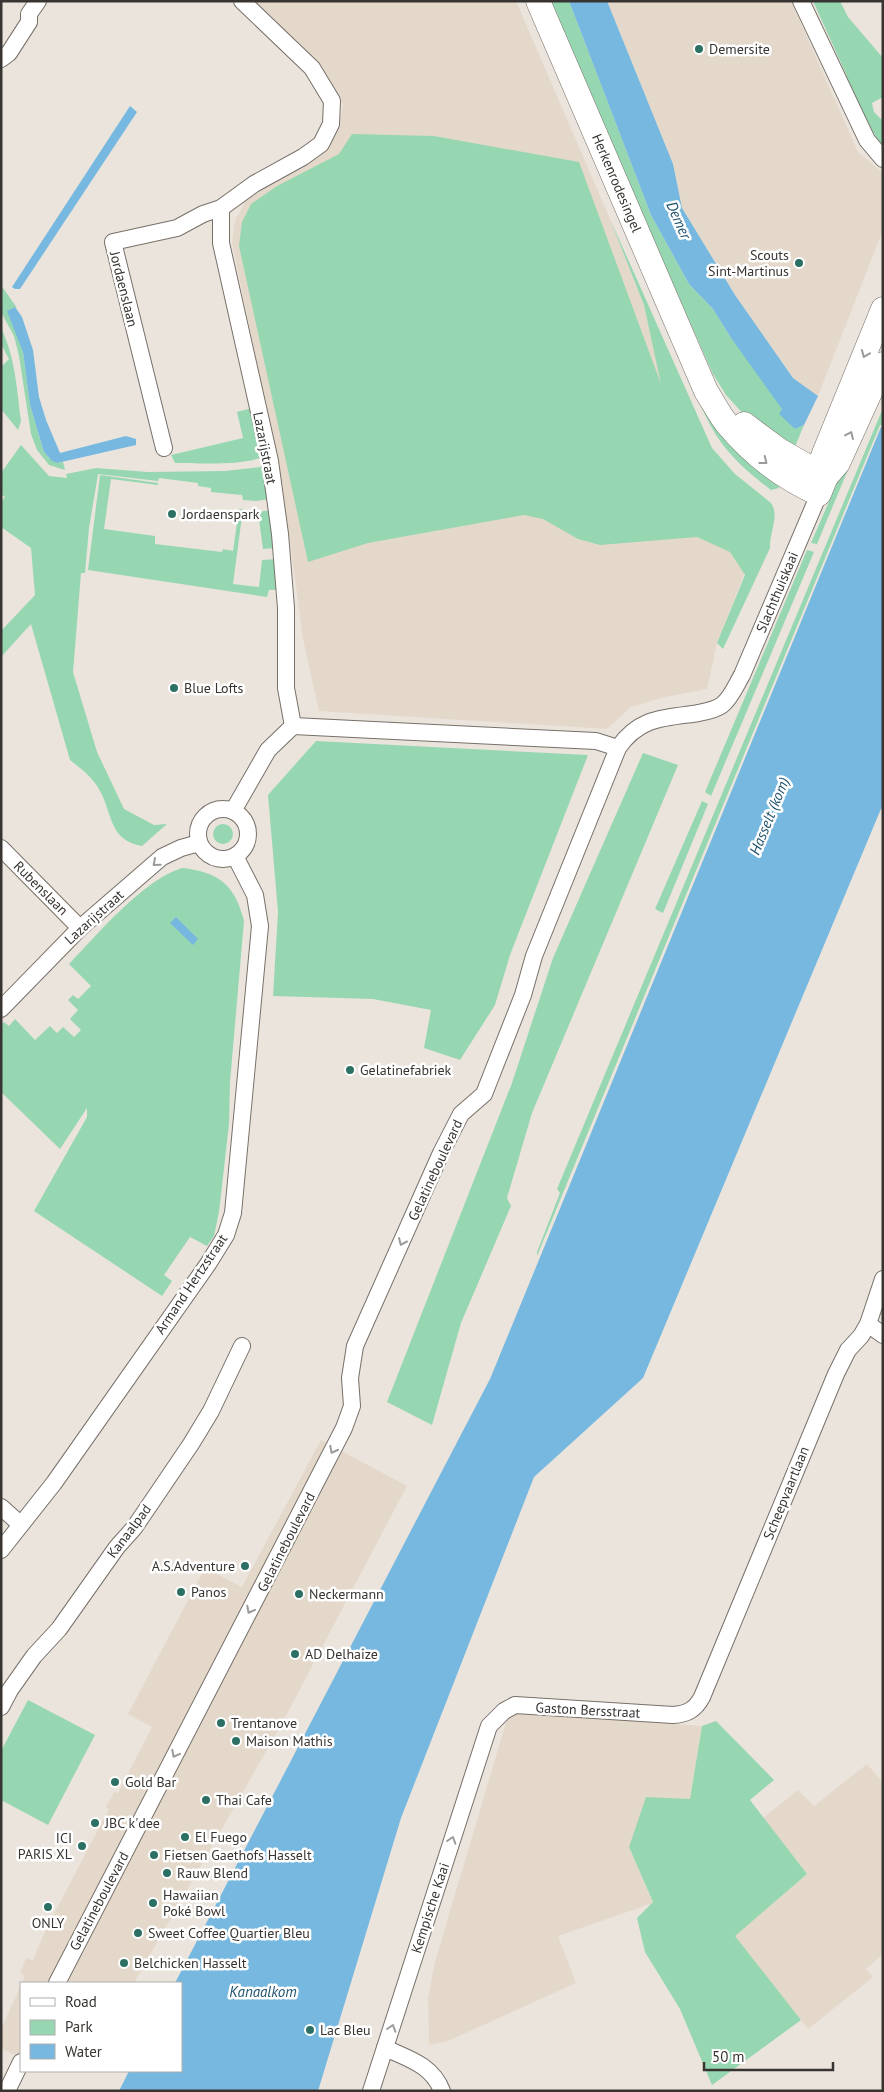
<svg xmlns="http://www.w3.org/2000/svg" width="884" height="2092" font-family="'PT Sans',sans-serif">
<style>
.built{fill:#e4d8cb}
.green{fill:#96d7b2}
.water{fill:#76b8df}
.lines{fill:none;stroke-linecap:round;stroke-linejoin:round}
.street-casing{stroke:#777069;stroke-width:18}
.secondary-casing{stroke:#777069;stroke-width:25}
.street{stroke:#fff;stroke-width:16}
.secondary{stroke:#fff;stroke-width:24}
.oneway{stroke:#9b9a98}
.poi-dot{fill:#2b7063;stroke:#fff;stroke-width:2}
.labels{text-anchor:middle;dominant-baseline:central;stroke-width:5;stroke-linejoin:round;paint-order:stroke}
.poi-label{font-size:14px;fill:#373431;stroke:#fff;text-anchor:start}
.street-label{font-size:14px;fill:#373431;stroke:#fff}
.water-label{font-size:15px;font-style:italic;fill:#21546f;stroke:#fff}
</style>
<rect width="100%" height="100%" fill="#ebe4dc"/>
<g class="built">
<polygon points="253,1 516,1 610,219 644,305 663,389 756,544 717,643 707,689 665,697 631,707 607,729 319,711 303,639 283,489 232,243 235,221 245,202 271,184 320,156 339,128 343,105 318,62"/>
<polygon points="607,1 791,1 858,152 883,173 883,230 818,396 793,378 735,295 682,208 673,164"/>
<polygon points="321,1440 407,1486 280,1727 134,1983 22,1983 25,1976 20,1973 26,1958 33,1960 46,1929 109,1809 106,1807 114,1792 118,1793 152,1727 128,1714 205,1568 242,1587"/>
<polygon points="530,1712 702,1726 690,1799 629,1847 653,1903 558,1936 576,1983 448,2041 429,2045 428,1999 435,1962 507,1719 516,1714"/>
<polygon points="867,1764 883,1783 883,1954 866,1969 873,1977 808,2029 734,1936 807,1874 763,1818 798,1790 814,1806"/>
<polygon points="21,1985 21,2058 1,2048 1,2029"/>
</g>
<g class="green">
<polygon points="547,1 569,1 651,215 689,284 713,309 731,338 762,378 795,429 804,425 794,449 748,419 726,395 713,374"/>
<polygon points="813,1 840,1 848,17 883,58 883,97 872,103 874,112 883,121 883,148 858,107 846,74"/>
<path d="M352,134l82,2 145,26 82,222 -17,-79 -34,-86 102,229 23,26 36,29c9,13 -2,30 -1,45l-47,101 -6,-6 28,-68 -15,-23 -33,-15 -97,8 -22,-6 -35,-20 -19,-4 -156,28 -60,19 -69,-316 3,-24 9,-18 26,-18 62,-32z"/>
<polygon points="1,285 17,308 15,307 18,335 23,352 30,405 44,452 49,458 57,463 63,462 65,470 49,465 37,450 31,434 19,356 14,336 1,312"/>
<path d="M1,328c14,28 16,62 20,93l-3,9 -17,-21v-42l8,-8 -8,-15z"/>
<path d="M683,365l94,117 2,6 -8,2c-20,-15 -41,-33 -55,-55 -13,-21 -22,-47 -33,-70z"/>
<polygon points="883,377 883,386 817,544 811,543"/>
<path d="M252,408l10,49c-18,9 -65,6 -87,6l-4,-8 72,-17 -6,-26z"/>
<polygon points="883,408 883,426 880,425 537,1256 537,1252 560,1193 557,1189"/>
<path d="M21,445l28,31 18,2 -1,-4 30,-6 52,4 77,-1 36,-4 4,1 5,31 -14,2 -13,-1 -1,-5 -31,-3v-4l-13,-2v-3l-39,-5 -1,3 -60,-7 -9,54 -4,45h-4l-8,99 24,80 27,57 30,16 13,-1 -25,22c-33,-6 -29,-31 -42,-55 -7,-14 -19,-22 -30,-31l-39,-136 -30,33v-26l34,-36 -4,-47 -30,-21v-25l4,-5 -4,-3v-21z"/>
<polygon points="100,475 158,483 158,485 111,479 104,529 155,536 155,544 222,552 223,549 233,551 239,509 243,509 233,584 259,587 262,560 277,559 280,590 269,590 267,597 88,570"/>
<polygon points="271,510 276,548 263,549 258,512"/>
<polygon points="807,550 814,552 711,796 705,792"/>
<polygon points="316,741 588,755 510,955 495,1005 460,1060 424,1048 431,1010 373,999 273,996 278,912 268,795"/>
<polygon points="643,753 678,765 532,1113 507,1198 511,1206 461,1323 432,1425 387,1402 512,1083 553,958"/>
<polygon points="702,801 708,804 663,913 655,909"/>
<circle cx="223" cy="834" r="10"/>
<path d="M182,868c37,4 53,17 62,53l-14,161 -1,42 -10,88 -5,24 -7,10 -17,-9 -26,38 8,6 -10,15 -128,-85 53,-94v-9l-27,41 -59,-57v-67l3,-3 5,4 6,-7 20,21 15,-14 7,7 6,-6 11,10 7,-7 -11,-11 8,-9 -10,-10 5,-5 5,4 13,-13 -22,-22c29,-30 74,-84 113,-96z"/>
<polygon points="28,1700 95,1735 48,1825 1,1800 1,1751"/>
<polygon points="716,1721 774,1780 750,1800 807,1874 735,1936 801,2020 712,2085 680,2009 645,1952 637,1918 653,1902 629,1847 646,1797 690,1799 702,1726"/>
</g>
<g class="water">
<polygon points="569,1 607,1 673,164 682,208 735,295 793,378 818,396 804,425 795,429 779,414 782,409 731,338 713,309 689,284 651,215"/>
<polygon points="130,106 137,112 20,289 15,289 12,287"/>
<polygon points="15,307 22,317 33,350 39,397 46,420 60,453 126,436 136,439 136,445 57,463 52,461 44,452 30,405 23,352 7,311"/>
<polygon points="881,427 883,428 883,804 643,1378 534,1477 401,1818 318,2091 119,2091 129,2071 181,2071 181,1983 175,1983 490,1379"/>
<polygon points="176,917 198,939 193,945 170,923"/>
</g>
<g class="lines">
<g class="street-casing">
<g id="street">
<polyline points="242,1 312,68 332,101 331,124 321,144 303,157 254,184 221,208 221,243 270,461 280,534 286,608 286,688 293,726"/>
<polyline points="801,1 867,140 883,159"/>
<polyline points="1,59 9,53 29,22 29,14 38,1"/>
<polyline points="164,448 113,242 177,228 203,214 221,208"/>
<polyline points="293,726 596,741 618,748"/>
<circle cx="223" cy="834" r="25"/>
<polyline points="233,811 268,750 293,726"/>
<polyline points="1,848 80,928"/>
<polyline points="1,1009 80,928 162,857 181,848 199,843"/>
<polyline points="868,1324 883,1335"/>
<polyline points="1,1507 20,1524"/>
<polyline points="1,1550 54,1483 208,1264 226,1235 233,1213 260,926 255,895 235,856"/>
<polyline points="1,1707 10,1690 34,1656 59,1629 117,1547 134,1528 191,1444 211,1411 242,1346"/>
<path d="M57,1983l287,-555 8,-22 -2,-28 5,-32 86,-193 20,-39 23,-20 39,-99 11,-39 84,-208c20,-29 42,-30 75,-34 9,-2 21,-3 29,-9 9,-7 14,-20 20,-30l77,-181"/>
<path d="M385,2048c24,11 47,17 57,43"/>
<polyline points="7,2091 21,2062"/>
<path d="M371,2091l118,-365 15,-15 11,-6 158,10c14,-1 22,-5 29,-18l134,-323 12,-24 13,-14 7,-12 15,-45"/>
</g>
</g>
<g class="secondary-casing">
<g id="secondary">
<path d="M538,1l168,390c7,11 13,23 21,33 25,30 56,54 92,70l7,-17 12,-14 45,-99"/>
<polyline points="744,424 779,450 826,477"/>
<polyline points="826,475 823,456 883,309"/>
</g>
</g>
<use href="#street" class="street"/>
<use href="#secondary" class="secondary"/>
</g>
<defs><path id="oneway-chevron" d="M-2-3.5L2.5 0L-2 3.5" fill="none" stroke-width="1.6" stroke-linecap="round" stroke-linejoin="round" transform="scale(1.25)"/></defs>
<g class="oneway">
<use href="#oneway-chevron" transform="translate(865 354) rotate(112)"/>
<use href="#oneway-chevron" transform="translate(850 435) rotate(-65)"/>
<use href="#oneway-chevron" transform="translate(764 461) rotate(38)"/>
<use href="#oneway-chevron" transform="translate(156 863) rotate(139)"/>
<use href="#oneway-chevron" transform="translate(402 1242) rotate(114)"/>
<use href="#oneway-chevron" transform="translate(333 1450) rotate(117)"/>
<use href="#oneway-chevron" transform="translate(250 1610) rotate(118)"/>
<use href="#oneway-chevron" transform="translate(175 1754) rotate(118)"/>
<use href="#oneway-chevron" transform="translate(452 1840) rotate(-72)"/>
<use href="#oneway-chevron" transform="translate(392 2028) rotate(-72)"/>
</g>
<g class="poi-dot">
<circle cx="699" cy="49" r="5"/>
<circle cx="799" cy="263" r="5"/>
<circle cx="172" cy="514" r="5"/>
<circle cx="174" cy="688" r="5"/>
<circle cx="350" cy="1070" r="5"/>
<circle cx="245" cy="1566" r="5"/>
<circle cx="181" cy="1592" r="5"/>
<circle cx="299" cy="1594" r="5"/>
<circle cx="295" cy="1654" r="5"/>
<circle cx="221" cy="1723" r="5"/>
<circle cx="236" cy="1741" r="5"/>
<circle cx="115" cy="1782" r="5"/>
<circle cx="206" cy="1800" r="5"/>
<circle cx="95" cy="1823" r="5"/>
<circle cx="185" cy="1837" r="5"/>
<circle cx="82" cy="1846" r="5"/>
<circle cx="154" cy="1855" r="5"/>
<circle cx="167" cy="1873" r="5"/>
<circle cx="153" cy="1903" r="5"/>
<circle cx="48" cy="1907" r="5"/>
<circle cx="138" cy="1933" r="5"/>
<circle cx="124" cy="1963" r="5"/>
<circle cx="310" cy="2030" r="5"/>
</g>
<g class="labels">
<g class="poi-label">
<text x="709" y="49">Demersite</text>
<text x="789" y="255" text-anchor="end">Scouts<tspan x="789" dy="16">Sint-Martinus</tspan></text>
<text x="182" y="514">Jordaenspark</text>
<text x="184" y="688">Blue Lofts</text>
<text x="360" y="1070">Gelatinefabriek</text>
<text x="235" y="1566" text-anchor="end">A.S.Adventure</text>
<text x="191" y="1592">Panos</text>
<text x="309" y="1594">Neckermann</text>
<text x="305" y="1654">AD Delhaize</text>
<text x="231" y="1723">Trentanove</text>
<text x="246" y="1741">Maison Mathis</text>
<text x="125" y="1782">Gold Bar</text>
<text x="216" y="1800">Thai Cafe</text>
<text x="105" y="1823">JBC k'dee</text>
<text x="195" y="1837">El Fuego</text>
<text x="72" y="1838" text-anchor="end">ICI<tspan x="72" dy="16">PARIS XL</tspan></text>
<text x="164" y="1855">Fietsen Gaethofs Hasselt</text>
<text x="177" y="1873">Rauw Blend</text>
<text x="163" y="1895">Hawaiian<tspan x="163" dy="16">Poké Bowl</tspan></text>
<text x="48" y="1923" text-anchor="middle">ONLY</text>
<text x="148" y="1933">Sweet Coffee Quartier Bleu</text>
<text x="134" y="1963">Belchicken Hasselt</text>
<text x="320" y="2030">Lac Bleu</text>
</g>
<g class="street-label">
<text transform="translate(617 183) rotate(67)">Herkenrodesingel</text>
<text transform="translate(124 289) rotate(76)">Jordaenslaan</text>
<text transform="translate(265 448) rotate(79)">Lazarijstraat</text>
<text transform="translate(777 592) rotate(-67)">Slachthuiskaai</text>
<text transform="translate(41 888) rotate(45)">Rubenslaan</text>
<text transform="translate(94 917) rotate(-42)">Lazarijstraat</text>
<text transform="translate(435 1170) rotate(-65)">Gelatineboulevard</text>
<text transform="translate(191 1284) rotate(-56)">Armand Hertzstraat</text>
<text transform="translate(786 1493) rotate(-68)">Scheepvaartlaan</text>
<text transform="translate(129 1531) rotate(-53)">Kanaalpad</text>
<text transform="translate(286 1542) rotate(-63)">Gelatineboulevard</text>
<text transform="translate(588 1710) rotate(3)">Gaston Bersstraat</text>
<text transform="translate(99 1901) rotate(-62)">Gelatineboulevard</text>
<text transform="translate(430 1908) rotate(-72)">Kempische Kaai</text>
</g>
<g class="water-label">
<text transform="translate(679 220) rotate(66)">Demer</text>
<text transform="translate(769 816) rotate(-68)">Hasselt (kom)</text>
<text x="263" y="1991">Kanaalkom</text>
</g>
</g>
<rect width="884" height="2092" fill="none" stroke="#373431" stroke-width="5"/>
<rect x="20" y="1982" width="162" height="90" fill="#ffffff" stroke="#afaead"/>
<rect x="30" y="1998" width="25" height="8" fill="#ffffff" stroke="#afaead"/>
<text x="65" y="2007" font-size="15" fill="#373431">Road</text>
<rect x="30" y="2020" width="25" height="15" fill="#96d7b2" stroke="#afaead"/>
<text x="65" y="2032" font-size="15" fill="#373431">Park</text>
<rect x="30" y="2044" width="25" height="15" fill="#76b8df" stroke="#afaead"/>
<text x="65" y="2057" font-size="15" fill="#373431">Water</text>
<path d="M704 2062v8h129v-8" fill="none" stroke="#373431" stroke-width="2.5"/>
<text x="712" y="2062" font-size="15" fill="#373431" stroke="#ffffff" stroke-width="4" paint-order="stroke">50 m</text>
</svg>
